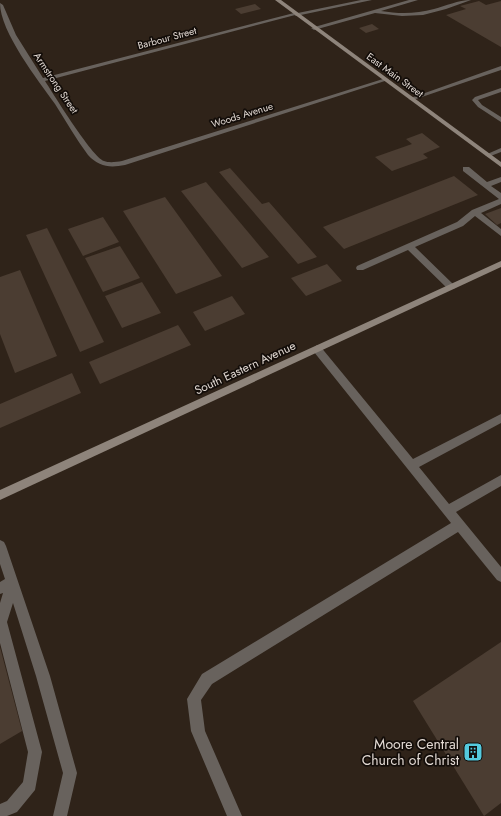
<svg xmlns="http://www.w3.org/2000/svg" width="501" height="816" font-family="Jost,sans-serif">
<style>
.building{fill:#4b3d32}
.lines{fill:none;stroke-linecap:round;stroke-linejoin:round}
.service{fill:#68625d;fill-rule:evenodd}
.minor{fill:#68625d;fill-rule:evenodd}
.secondary{fill:#8e847b;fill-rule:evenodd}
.labels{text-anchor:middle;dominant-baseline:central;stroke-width:3.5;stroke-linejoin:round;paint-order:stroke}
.far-street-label{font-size:10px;fill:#e3dad4;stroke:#130d09}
.street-label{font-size:12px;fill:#e3dad4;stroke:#130d09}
.near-poi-label{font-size:14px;fill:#e3dad4;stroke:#130d09;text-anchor:end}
</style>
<rect width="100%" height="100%" fill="#2f2319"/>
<g class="building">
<polygon points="479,1 486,5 501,1 501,47 446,15 466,9 460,6"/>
<polygon points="255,4 261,9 241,14 235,9"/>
<polygon points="372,24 379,29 366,33 359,28"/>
<polygon points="422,133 440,147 423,154 428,158 392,171 375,157 412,144 406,139"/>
<polygon points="230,168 262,204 269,202 317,257 298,264 219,172"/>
<polygon points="454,176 478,195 344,249 323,227"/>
<polygon points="206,182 269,257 242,268 181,191"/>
<polygon points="165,197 222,276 176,294 123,211"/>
<polygon points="501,208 501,223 497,225 485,214"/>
<polygon points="103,217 119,242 83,256 68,229"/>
<polygon points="47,228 104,342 80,352 26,235"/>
<polygon points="120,246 140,278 103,292 85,258"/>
<polygon points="327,264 342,281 306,296 291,278"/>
<polygon points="20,270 57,356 15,373 0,334 0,277"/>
<polygon points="142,282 161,313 122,328 105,296"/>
<polygon points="232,296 245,314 205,331 193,312"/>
<polygon points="178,325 191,345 100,384 89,362"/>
<polygon points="72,373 81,393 0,428 0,404"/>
<polygon points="501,642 501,803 484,816 413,701"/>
<polygon points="0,647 22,731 0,744"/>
</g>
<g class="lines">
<g class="service">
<polygon points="361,0 372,0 296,16 293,14"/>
<path d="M409,0h9l-37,11c18,3 35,3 53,-2 12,-3 24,-9 37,-9l-25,9 -23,6 -21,1 -27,-3 -61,17 -3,-2z"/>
<polygon points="501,66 501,70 413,100 408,99"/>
<polygon points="501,88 501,92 478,100 482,105 501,117 501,122 478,107 472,100 475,97"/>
<polygon points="501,148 501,152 488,157 485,155"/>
<polygon points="463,167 469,167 487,182 501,177 501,182 491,186 501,193 501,204 481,213 501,229 501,236 475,216 463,226 415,247 454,285 455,287 454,289 448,289 408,250 363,270 357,270 356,268 357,266 457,222 472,210 499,199 463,171"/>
<polygon points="317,345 320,346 413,459 501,414 501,423 419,467 449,504 501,475 501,486 456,512 501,567 501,582 497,580 458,532 212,684 201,700 205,731 242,816 227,816 191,731 187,699 202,674 451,523 314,352 312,349"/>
<polygon points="0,540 4,542 6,546 50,676 77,773 67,816 53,816 63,773 36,676 13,603 7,622 42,752 35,790 17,812 7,816 0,816 0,804 7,801 23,782 28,752 0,643 0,603 3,593 0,594 0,582 5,579 0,564"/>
</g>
<path class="minor" d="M0,3l3,2 13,30 27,43 251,-65 5,1 -254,67c9,14 47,76 59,80 5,2 12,1 18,0l261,-82 5,1 -263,85c-15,3 -26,2 -37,-10 -12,-16 -22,-34 -33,-51 -17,-24 -55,-72 -55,-101z"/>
<g class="secondary">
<polygon points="275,0 281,0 501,162 501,167"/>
<polygon points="501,261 501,267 0,500 0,490"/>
</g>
</g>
<defs>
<g id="building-square" transform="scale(1)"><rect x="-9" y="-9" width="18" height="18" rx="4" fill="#54cade" stroke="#130d09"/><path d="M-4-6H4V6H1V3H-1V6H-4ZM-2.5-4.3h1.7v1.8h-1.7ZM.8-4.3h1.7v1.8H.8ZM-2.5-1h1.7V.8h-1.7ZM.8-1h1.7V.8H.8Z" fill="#111"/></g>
</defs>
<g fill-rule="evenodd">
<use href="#building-square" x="473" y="752"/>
</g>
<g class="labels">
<g class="far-street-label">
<text transform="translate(167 38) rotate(-15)">Barbour Street</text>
<text transform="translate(395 75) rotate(36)">East Main Street</text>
<text transform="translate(56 83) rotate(56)">Armstrong Street</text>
<text transform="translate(242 115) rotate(-17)">Woods Avenue</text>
</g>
<g class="street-label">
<text transform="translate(245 368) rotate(-25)">South Eastern Avenue</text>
</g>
<g class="near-poi-label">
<text x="459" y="744">Moore Central<tspan x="459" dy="16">Church of Christ</tspan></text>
</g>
</g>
</svg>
